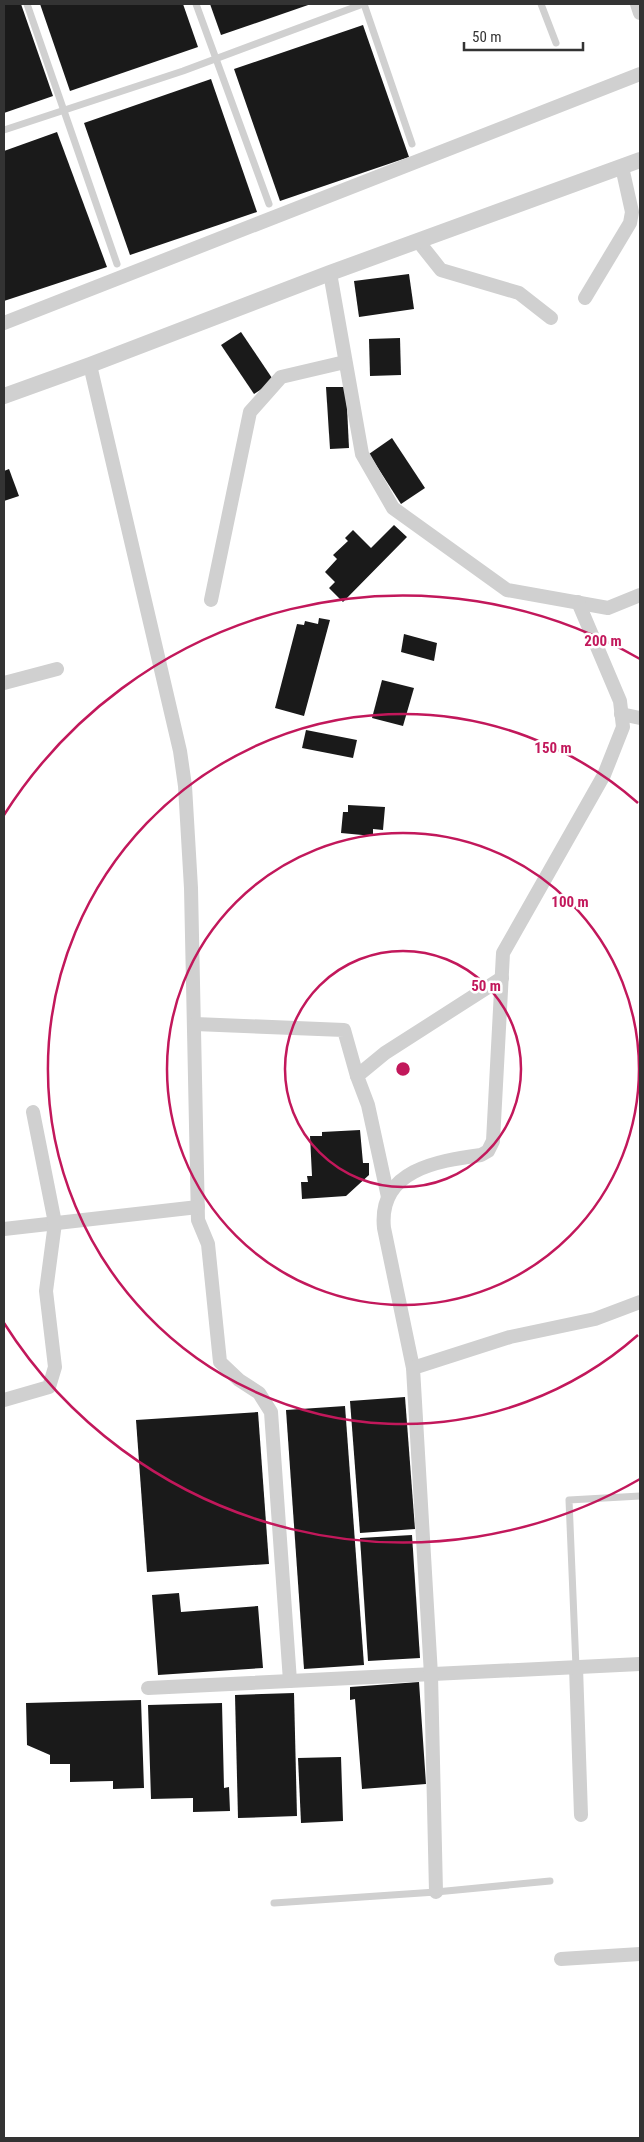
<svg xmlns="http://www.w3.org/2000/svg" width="644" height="2142" font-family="'Roboto Condensed',sans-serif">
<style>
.building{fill:#1a1a1a}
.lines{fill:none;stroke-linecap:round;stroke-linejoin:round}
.service{stroke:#d0d0d0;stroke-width:7}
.minor{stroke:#d0d0d0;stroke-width:14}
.tertiary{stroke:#d0d0d0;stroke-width:16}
.ring{fill:none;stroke:#c2185b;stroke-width:2.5}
.centre{fill:#c2185b;stroke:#fff;stroke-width:2.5}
.ring-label{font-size:15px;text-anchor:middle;font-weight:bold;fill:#c2185b;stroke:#fff;stroke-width:5;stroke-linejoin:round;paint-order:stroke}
</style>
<rect width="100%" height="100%" fill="#fff"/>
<g class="building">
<polygon points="4,4 21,4 53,96 4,113"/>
<polygon points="40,4 183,4 198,47 70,91"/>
<polygon points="210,4 311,4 221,35"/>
<polygon points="363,25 409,157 280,201 234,69"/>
<polygon points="211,79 257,212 130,255 84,123"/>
<polygon points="57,132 107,267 4,301 4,151"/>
<polygon points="409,274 414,309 359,317 354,281"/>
<polygon points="241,332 274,381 254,394 221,345"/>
<polygon points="400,338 401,375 370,376 369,339"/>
<polygon points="326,387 346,387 349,448 330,449"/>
<polygon points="392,438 425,488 401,504 369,454"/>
<polygon points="9,469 19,496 4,501 4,471"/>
<polygon points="394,525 407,537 343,602 329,588 335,582 325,572 337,559 333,555 348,541 345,538 353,530 371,548"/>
<polygon points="319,618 330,620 304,716 275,708 297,624 304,625 305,621 318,624"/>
<polygon points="404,634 437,643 434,661 401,652"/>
<polygon points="382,680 414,688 403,726 372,718"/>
<polygon points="306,730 357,740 353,758 302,748"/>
<polygon points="348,805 385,807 383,830 373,829 373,836 341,833 343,812 348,812"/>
<polygon points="360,1130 363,1163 369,1163 369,1175 346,1196 302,1199 301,1182 308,1182 307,1176 312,1176 310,1136 322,1136 322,1132"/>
<polygon points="405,1397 415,1529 360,1533 350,1401"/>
<polygon points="345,1406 364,1665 304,1669 286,1410"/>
<polygon points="258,1412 269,1564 147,1572 136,1420"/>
<polygon points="412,1535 420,1658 368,1661 360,1538"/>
<polygon points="179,1593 181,1612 258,1606 263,1668 158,1675 152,1595"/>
<polygon points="419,1682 426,1784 362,1789 355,1699 350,1700 350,1687"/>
<polygon points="294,1693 297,1816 238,1818 235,1695"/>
<polygon points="141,1700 144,1788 113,1789 113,1781 70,1782 70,1764 50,1764 50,1755 27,1745 26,1703"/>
<polygon points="222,1703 224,1788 229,1787 230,1811 193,1812 193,1798 151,1799 148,1705"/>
<polygon points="341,1757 343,1821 301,1823 298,1758"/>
</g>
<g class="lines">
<g class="service">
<polyline points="27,4 117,264"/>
<polyline points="196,4 269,204"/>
<polyline points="364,4 412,144"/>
<polyline points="541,4 556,43"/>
<polyline points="4,130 183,71 363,4"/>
<polyline points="576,1667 569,1500 640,1496"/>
<polyline points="274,1903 436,1892 550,1881"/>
</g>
<g class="minor">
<polyline points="637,4 640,13"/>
<polyline points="418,241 441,270 519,293 551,318"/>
<polyline points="330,273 362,454 393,508 507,590 608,608 640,595"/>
<polyline points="585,298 630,223 632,212 622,167"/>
<polyline points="4,323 640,74"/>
<polyline points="90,365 180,751 185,786 191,888 198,1220 208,1244 220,1362 239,1380 259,1393 271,1412 290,1681"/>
<polyline points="211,600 250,412 281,377 345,362"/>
<polyline points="4,683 57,669"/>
<polyline points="621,714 640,718"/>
<polyline points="195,1024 344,1030 357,1076"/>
<polyline points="388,1197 368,1105 357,1076 385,1053 502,978"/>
<polyline points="4,1229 198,1207"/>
<path d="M413,1368l-29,-140c-6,-58 53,-67 97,-73l7,-4 5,-10 10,-188 101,-178 19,-48 -3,-26 -42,-99"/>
<polyline points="4,1400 49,1387 55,1367 46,1291 55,1223 33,1112"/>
<polyline points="576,1667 581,1815"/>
<polyline points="148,1688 640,1664"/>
<polyline points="436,1892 431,1675 413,1368 510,1337 595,1319 640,1302"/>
<polyline points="561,1959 640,1954"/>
</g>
<polyline class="tertiary" points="4,396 90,365 330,273 640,160"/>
</g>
<g class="ring">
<circle cx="403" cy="1069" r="118"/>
<circle cx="403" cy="1069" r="236"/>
<path d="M638 1335A355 355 0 1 1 638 803"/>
<path d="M640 1479A473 473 0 0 1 4 1323M4 815A473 473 0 0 1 640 659"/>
</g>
<circle cx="403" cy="1069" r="8" class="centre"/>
<g class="ring-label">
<text x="603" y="646">200 m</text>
<text x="553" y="753">150 m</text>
<text x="570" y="907">100 m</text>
<text x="486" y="991">50 m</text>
</g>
<rect width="644" height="2142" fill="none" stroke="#333333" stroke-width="10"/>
<path d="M464 42v8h119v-8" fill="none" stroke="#333333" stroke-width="2.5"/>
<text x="472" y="42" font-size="15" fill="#333333" stroke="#ffffff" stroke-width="4" paint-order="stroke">50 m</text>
</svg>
